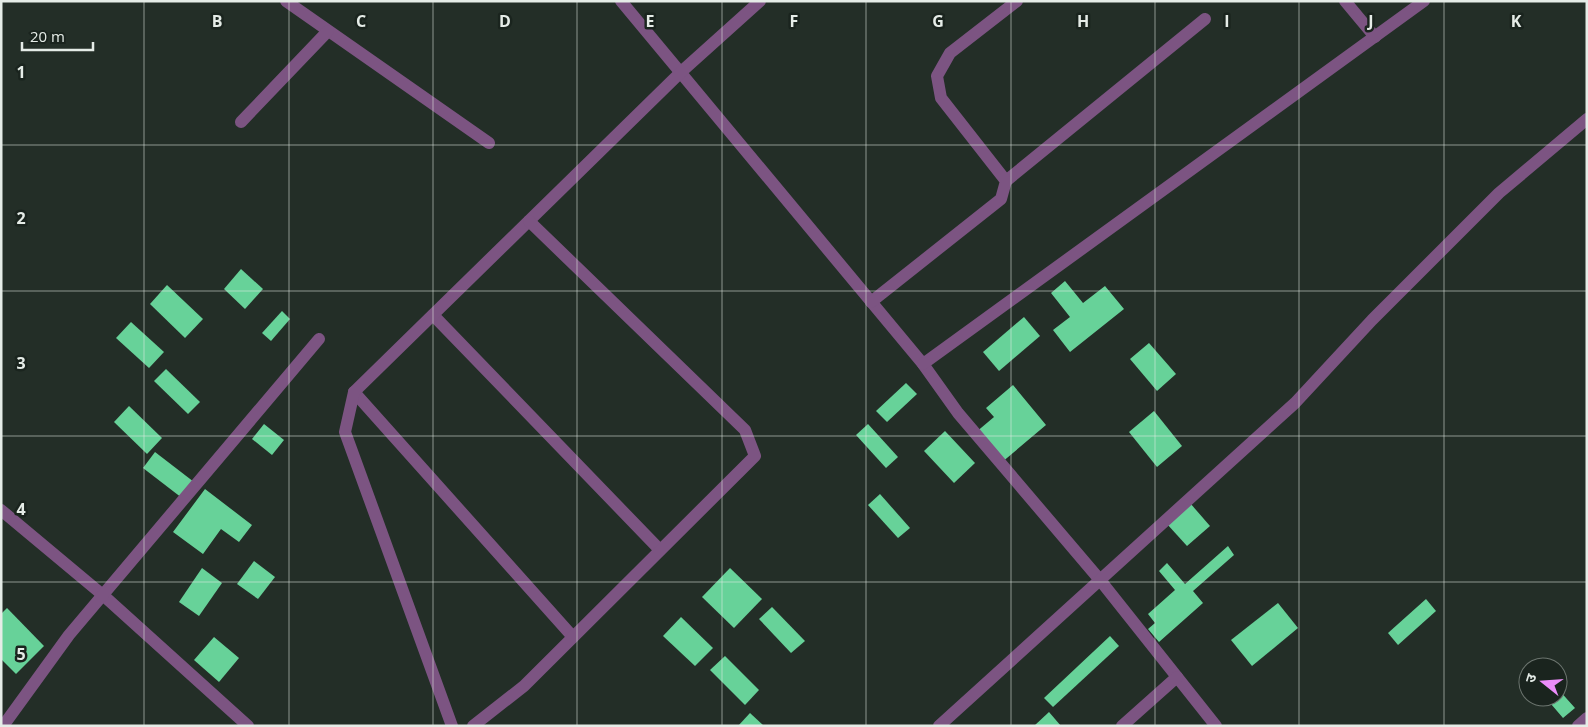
<svg xmlns="http://www.w3.org/2000/svg" width="1588" height="727" font-family="'Open Sans','Noto Sans Devanagari',sans-serif">
<style>
.building{fill:#67d299}
.lines{fill:none;stroke-linecap:round;stroke-linejoin:round}
.minor{stroke:#7c5482;stroke-width:12}
.grid{fill:none;stroke:#e5ece7;stroke-width:1;stroke-opacity:0.55}
.grid-label{font-size:16px;text-anchor:middle;font-weight:bold;fill:#e5ece7;stroke:#1a241e;stroke-width:5;stroke-linejoin:round;paint-order:stroke}
</style>
<rect width="100%" height="100%" fill="#232e27"/>
<g class="building">
<polygon points="241,269 263,289 245,309 224,289"/>
<polygon points="1065,281 1083,303 1105,286 1124,309 1070,352 1053,330 1070,317 1051,293"/>
<polygon points="167,285 203,319 185,338 150,304"/>
<polygon points="282,311 290,319 271,341 262,333"/>
<polygon points="1024,317 1040,336 999,371 983,352"/>
<polygon points="131,322 164,352 149,368 116,338"/>
<polygon points="1149,343 1176,374 1157,391 1130,359"/>
<polygon points="166,369 200,402 188,414 154,381"/>
<polygon points="906,383 917,394 887,422 876,411"/>
<polygon points="1013,385 1046,425 1001,463 975,433 994,417 986,408"/>
<polygon points="129,406 162,438 147,454 114,422"/>
<polygon points="1154,411 1182,446 1157,467 1129,432"/>
<polygon points="264,424 284,440 272,455 252,439"/>
<polygon points="868,424 898,457 886,468 856,435"/>
<polygon points="945,431 975,463 954,483 924,451"/>
<polygon points="155,452 194,482 182,498 143,468"/>
<polygon points="205,489 252,525 239,542 221,529 203,554 173,532"/>
<polygon points="880,494 910,528 898,538 868,505"/>
<polygon points="1190,503 1210,526 1187,546 1167,524"/>
<polygon points="1228,546 1234,555 1193,591 1203,603 1159,642 1148,629 1155,623 1148,614 1175,590 1159,571 1167,563 1185,584"/>
<polygon points="254,561 275,577 258,599 237,584"/>
<polygon points="202,568 222,583 199,616 179,602"/>
<polygon points="730,568 762,599 734,628 702,597"/>
<polygon points="1426,599 1436,611 1398,645 1388,633"/>
<polygon points="1278,603 1298,628 1252,666 1231,640"/>
<polygon points="772,607 805,641 791,653 759,619"/>
<polygon points="7,608 44,646 16,674 1,659 1,614"/>
<polygon points="681,617 713,648 695,666 663,636"/>
<polygon points="1110,636 1119,646 1053,707 1044,698"/>
<polygon points="214,637 239,658 219,682 194,660"/>
<polygon points="725,656 759,690 745,705 710,670"/>
<polygon points="1558,689 1575,708 1563,718 1545,697 1558,697"/>
<polygon points="1049,712 1061,726 1034,726"/>
<polygon points="750,713 764,726 738,726"/>
</g>
<g class="lines">
<g class="minor">
<polyline points="286,1 489,143"/>
<polyline points="621,1 923,364 958,413 1100,580 1216,726"/>
<polyline points="1345,1 1375,37"/>
<polyline points="241,122 328,31"/>
<polyline points="1006,181 1205,19"/>
<polyline points="871,302 1001,199 1006,181 941,98 937,76 950,53 1017,1"/>
<polyline points="433,315 660,550"/>
<polyline points="923,364 1424,1"/>
<polyline points="354,392 573,637"/>
<polyline points="1,510 104,596 248,726"/>
<polyline points="3,726 69,635 319,339"/>
<polyline points="452,726 345,432 354,392 681,72 760,1"/>
<polyline points="473,726 524,686 755,456 745,430 529,221"/>
<polyline points="939,726 1295,403 1372,320 1499,193 1587,119"/>
<polyline points="1122,726 1177,677"/>
<polyline points="1578,726 1587,718"/>
</g>
</g>
<path class="grid" d="M144,1v725M289,1v725M433,1v725M577,1v725M722,1v725M866,1v725M1011,1v725M1155,1v725M1299,1v725M1444,1v725M1,145h1586M1,291h1586M1,436h1586M1,582h1586"/>
<g class="grid-label">
<text x="217" y="27">B</text>
<text x="361" y="27">C</text>
<text x="505" y="27">D</text>
<text x="650" y="27">E</text>
<text x="794" y="27">F</text>
<text x="938" y="27">G</text>
<text x="1083" y="27">H</text>
<text x="1227" y="27">I</text>
<text x="1371" y="27">J</text>
<text x="1516" y="27">K</text>
<text x="21" y="78">1</text>
<text x="21" y="224">2</text>
<text x="21" y="369">3</text>
<text x="21" y="515">4</text>
<text x="21" y="660">5</text>
</g>
<rect width="1588" height="727" fill="none" stroke="#e5ece7" stroke-width="5"/>
<g transform="translate(1543 682) rotate(287)"><circle r="24" fill="#1a241e" stroke="#6b746e"/>
<path d="M0-4L9 19L0 12L-9 19Z" fill="#ec8cfa"/>
<text y="-8" font-size="14" font-weight="bold" text-anchor="middle" fill="#e5ece7">उ</text>
</g>
<path d="M22 42v8h71v-8" fill="none" stroke="#e5ece7" stroke-width="2.5"/>
<text x="30" y="42" font-size="15" fill="#e5ece7" stroke="#1a241e" stroke-width="4" paint-order="stroke">20 m</text>
</svg>
